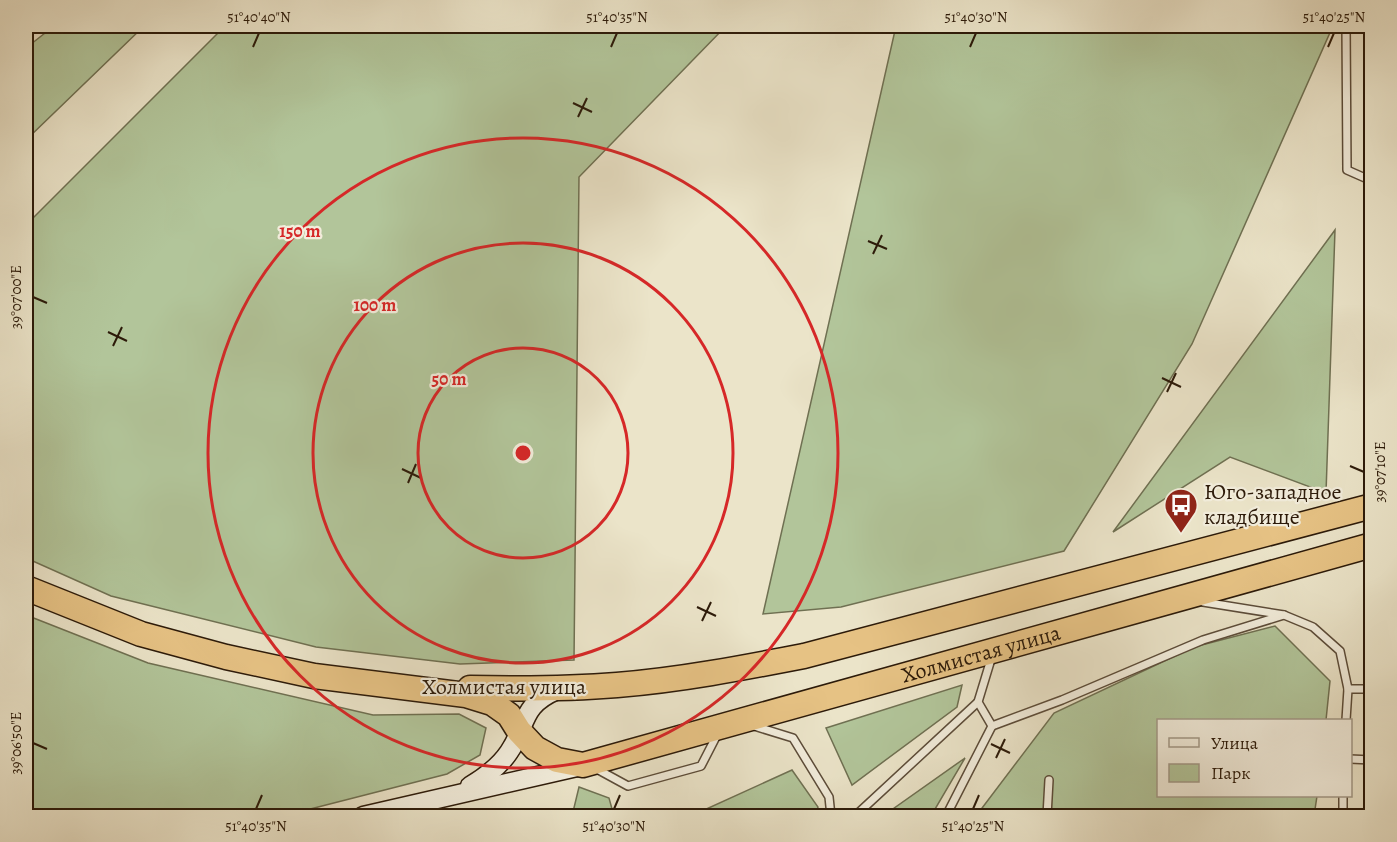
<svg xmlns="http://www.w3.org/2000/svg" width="1397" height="842" font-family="Alegreya,serif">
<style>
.green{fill:#b2c59a;stroke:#6f7052;stroke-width:1.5}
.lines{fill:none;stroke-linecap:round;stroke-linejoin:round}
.lane-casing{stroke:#5c4c39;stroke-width:10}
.secondary-casing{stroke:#2c1a09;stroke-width:21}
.highway-casing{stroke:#2c1a09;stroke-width:27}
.lane{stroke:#f2eddc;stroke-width:7}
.secondary{stroke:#f2eddc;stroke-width:18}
.highway{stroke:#e6c284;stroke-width:24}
.ticks{fill:none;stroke:#2c1a09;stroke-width:2}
.ring{fill:none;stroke:#d62828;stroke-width:3}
.labels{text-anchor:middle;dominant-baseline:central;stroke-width:4.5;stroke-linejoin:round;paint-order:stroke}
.poi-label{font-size:22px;fill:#2c1a09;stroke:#f2eddc;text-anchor:start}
.street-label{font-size:22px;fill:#2c1a09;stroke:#f2eddc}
.centre{fill:#d62828;stroke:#f2eddc;stroke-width:3}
.ring-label{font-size:18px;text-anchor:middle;font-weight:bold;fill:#d62828;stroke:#f2eddc;stroke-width:4.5;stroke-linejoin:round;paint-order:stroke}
.neatline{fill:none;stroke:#2c1a09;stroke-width:2}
.ticks-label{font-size:15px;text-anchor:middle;fill:#2c1a09}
</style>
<rect width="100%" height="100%" fill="#ebe4c9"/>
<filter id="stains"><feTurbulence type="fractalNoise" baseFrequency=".00333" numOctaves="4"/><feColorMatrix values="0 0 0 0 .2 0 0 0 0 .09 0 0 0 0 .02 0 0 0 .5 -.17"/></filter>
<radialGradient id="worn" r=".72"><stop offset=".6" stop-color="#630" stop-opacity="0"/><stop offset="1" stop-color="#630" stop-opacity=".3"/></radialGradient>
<g class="green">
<polygon points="54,26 144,26 26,140 26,48"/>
<polygon points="225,26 726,26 579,177 574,660 460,664 316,647 111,596 26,558 26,225"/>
<polygon points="896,26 1332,26 1332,28 1192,344 1064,551 841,607 763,614"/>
<polygon points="1335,230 1326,493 1230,457 1113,532"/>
<polygon points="26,615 148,663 373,715 459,714 486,728 480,755 447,774 283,816 26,816"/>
<polygon points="1275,626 1330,681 1326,720 1158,720 1158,796 1317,796 1314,816 976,816 1054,713 1194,647"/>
<polygon points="962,685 957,707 852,785 826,728"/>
<polygon points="965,758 931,816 883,816"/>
<polygon points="792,770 818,807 815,816 691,816"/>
<polygon points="579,787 609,798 614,816 572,816"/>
</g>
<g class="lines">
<g class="lane-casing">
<g id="lane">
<polyline points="1346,26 1347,170 1372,181"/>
<polyline points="1203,602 1284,615 1313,627 1340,651 1348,689 1346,720"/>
<polyline points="1348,689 1372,689"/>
<polyline points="754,726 793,738 829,797 831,816"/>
<polyline points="992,726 1062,700 1203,640 1284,615"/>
<polyline points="1350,759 1372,760"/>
<polyline points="595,768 628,786 701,766 718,733"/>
<polyline points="855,816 978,702"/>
<polyline points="946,816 992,726 978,702 992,656"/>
<polyline points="1047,816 1049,780"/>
<polyline points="1343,816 1343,796"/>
</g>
</g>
<g class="secondary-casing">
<g id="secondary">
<path d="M470,786c15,-9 29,-19 39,-34 19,-28 11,-46 48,-62"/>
<polyline points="363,816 577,767"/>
</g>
</g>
<g class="highway-casing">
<g id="highway">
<path id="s1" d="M26,588l115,46 85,23 88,19 152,19 26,8 17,12 10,16 16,17 22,12 26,5 789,-220"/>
<path d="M470,688c49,1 98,1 147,-3 63,-5 125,-17 187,-29l568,-150"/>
</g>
</g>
<use href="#lane" class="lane"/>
<use href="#secondary" class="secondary"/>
<use href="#highway" class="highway"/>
</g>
<path class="ticks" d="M253,47l6,-14M611,47l6,-14M970,47l6,-14M1328,47l6,-14M573,103l19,9M578,117l9,-19M868,241l19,8M873,254l9,-19M33,297l14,6M108,332l19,9M113,346l9,-19M1162,378l19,9M1167,392l9,-19M1350,466l14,6M402,469l19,9M408,483l8,-19M697,607l19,9M702,621l9,-19M33,743l14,6M991,744l19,9M996,758l9,-19M256,809l6,-14M614,809l6,-14M973,809l6,-14"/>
<g class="ring">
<circle cx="523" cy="453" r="105"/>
<circle cx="523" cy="453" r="210"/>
<circle cx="523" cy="453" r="315"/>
</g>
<defs>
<g id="bus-pin" transform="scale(1.725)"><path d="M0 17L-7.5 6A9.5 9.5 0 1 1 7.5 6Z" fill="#8f2418" stroke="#f2eddc"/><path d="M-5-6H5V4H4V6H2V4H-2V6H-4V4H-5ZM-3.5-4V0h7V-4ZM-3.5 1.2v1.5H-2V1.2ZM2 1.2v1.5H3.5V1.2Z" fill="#fff"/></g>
</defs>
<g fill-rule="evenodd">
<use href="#bus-pin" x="1181" y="505"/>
</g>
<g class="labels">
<g class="poi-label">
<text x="1204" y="492">Юго-западное<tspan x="1204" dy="25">кладбище</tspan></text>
</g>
<g class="street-label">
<text stroke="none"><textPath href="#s1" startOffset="1010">Холмистая улица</textPath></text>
<text x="504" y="687">Холмистая улица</text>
</g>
</g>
<circle cx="523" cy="453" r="9" class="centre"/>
<g class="ring-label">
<text x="300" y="237">150 m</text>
<text x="375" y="311">100 m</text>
<text x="449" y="385">50 m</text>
</g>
<rect width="1397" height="842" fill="none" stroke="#ebe4c9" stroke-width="66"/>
<rect x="1157" y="719" width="195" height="78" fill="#f2eddc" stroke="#a39988" stroke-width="1.5"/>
<rect x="1169" y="738" width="30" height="9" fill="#f2eddc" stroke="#a39988" stroke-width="1.5"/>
<text x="1211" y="749" font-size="18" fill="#2c1a09">Улица</text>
<rect x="1169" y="764" width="30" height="18" fill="#b2c59a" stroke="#a39988" stroke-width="1.5"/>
<text x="1211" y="779" font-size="18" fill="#2c1a09">Парк</text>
<rect x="33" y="33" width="1331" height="776" class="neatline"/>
<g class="ticks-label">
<text x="259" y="22">51°40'40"N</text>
<text x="617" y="22">51°40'35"N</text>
<text x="976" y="22">51°40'30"N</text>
<text x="1334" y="22">51°40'25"N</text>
<text transform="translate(16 297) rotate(-90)" y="5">39°07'00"E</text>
<text transform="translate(1380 472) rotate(-90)" y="5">39°07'10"E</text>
<text transform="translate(16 743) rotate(-90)" y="5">39°06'50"E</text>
<text x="256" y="831">51°40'35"N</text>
<text x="614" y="831">51°40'30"N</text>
<text x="973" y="831">51°40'25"N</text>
</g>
<rect width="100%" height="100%" filter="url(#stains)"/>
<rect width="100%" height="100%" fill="url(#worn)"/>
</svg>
